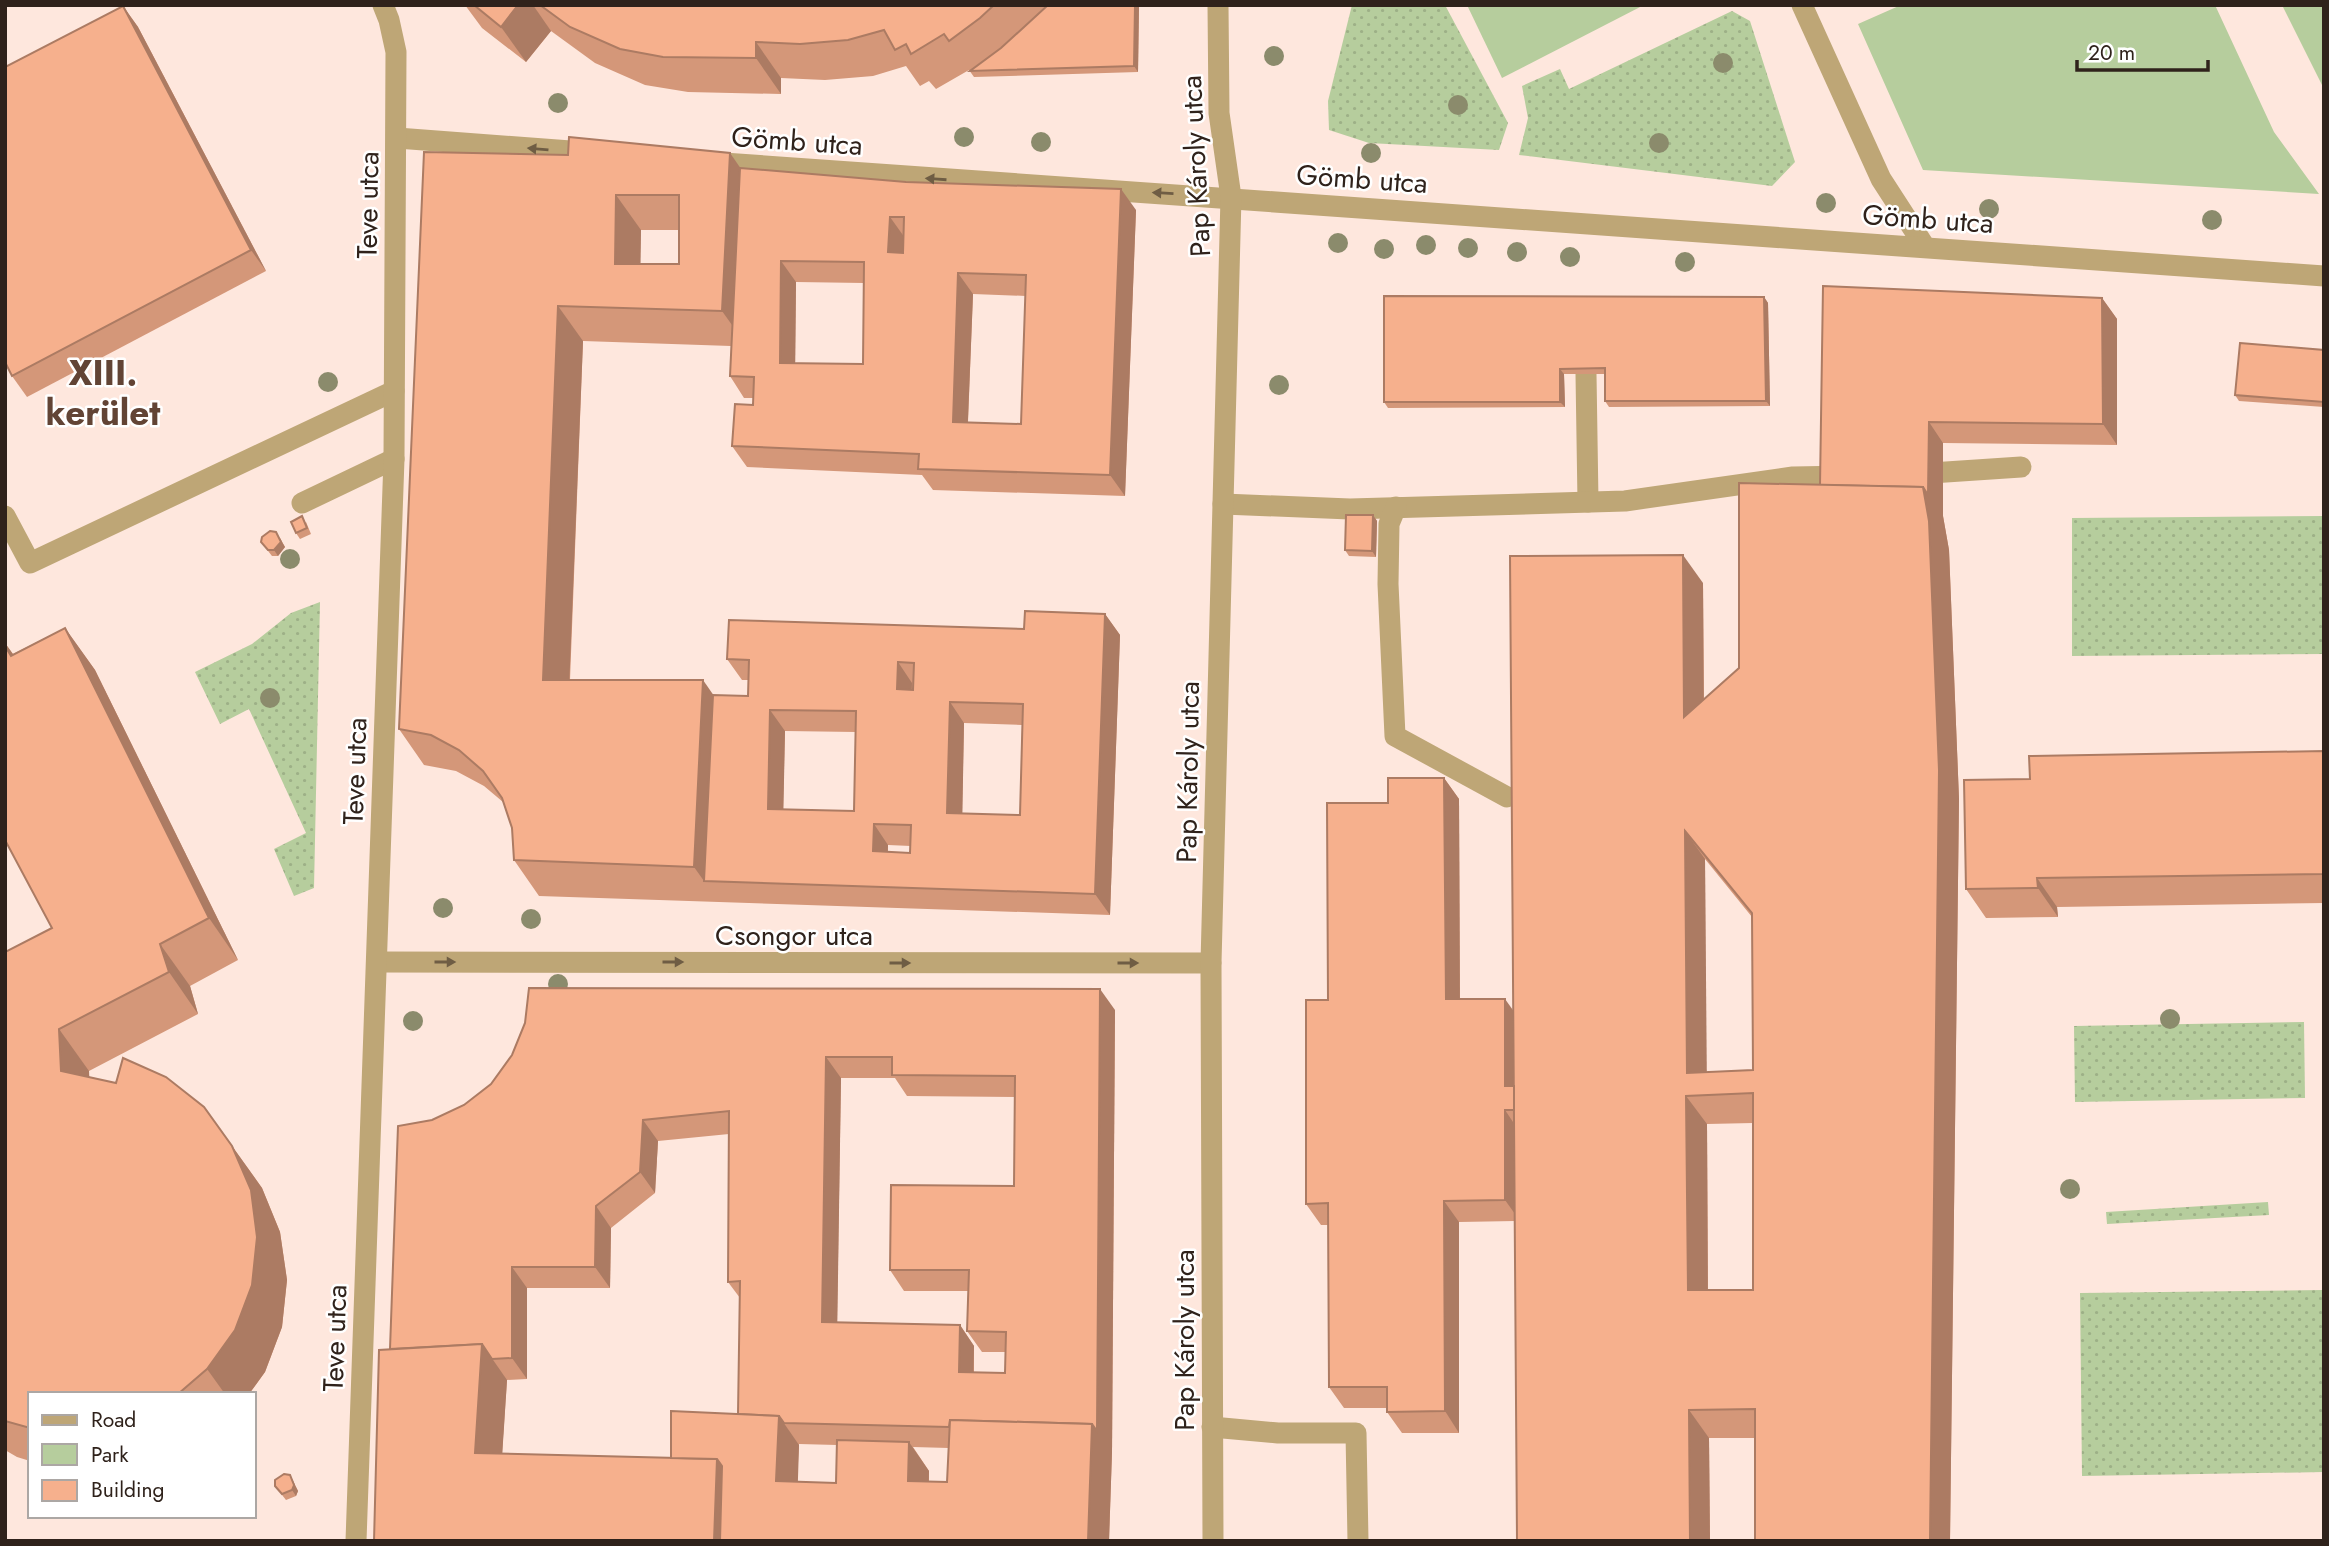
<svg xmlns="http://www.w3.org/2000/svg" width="2329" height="1546" font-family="Jost,sans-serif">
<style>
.grass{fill:url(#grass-dots)}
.green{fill:#b6cd9d}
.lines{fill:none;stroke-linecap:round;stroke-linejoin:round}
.minor{stroke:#bea676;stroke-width:21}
.tree{fill:#8b8b6c}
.wall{fill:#d49779;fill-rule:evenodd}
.shaded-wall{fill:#ac7b63}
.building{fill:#f6b08d;stroke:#ac7b63;stroke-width:2;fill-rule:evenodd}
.oneway{fill:#6f5d44}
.labels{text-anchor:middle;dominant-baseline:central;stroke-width:5;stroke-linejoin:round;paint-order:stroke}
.street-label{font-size:28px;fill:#2f221b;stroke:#fff}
.district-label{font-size:35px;font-weight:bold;fill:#624435;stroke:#fff}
</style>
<defs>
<pattern id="grass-dots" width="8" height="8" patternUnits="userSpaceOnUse" patternTransform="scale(1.75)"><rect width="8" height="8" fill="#b6cd9d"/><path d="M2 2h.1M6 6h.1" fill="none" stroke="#9db087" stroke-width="1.8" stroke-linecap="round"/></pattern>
</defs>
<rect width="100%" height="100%" fill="#fee7dd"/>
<g class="grass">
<polygon points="1352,5 1445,5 1508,123 1499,150 1369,143 1329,130 1328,101"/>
<polygon points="1732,11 1750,21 1795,162 1772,186 1519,155 1528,118 1522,86 1560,69 1569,89"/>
<polygon points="2324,516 2324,654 2072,656 2072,518"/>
<polygon points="320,602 314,888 294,896 274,849 306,833 249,709 220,724 195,672 252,644 291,613"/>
<polygon points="2304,1022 2305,1098 2075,1102 2074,1026"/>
<polygon points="2268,1202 2269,1215 2107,1224 2106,1212"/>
<polygon points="2324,1290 2324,1472 2082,1476 2080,1293"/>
</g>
<g class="green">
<polygon points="1467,5 1644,5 1502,78"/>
<polygon points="1901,5 2215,5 2274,132 2319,194 1923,170 1858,24"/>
<polygon points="2282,5 2324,5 2324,89"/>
</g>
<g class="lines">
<g class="minor">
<polyline points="1802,5 1881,179 1925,247"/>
<polyline points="397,138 597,153"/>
<polyline points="709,162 2324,276"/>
<polyline points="1586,374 1588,502"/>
<polyline points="1916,474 2021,467"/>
<polyline points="302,503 394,459"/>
<polyline points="1223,504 1350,509 1625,501 1793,477 1849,476"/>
<polyline points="1396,507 1389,524 1388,584 1395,736 1507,797"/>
<polyline points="5,516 30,563 394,391"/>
<polyline points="377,962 1211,963"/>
<polyline points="1212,1427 1278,1433 1356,1433 1358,1541"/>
<polyline points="356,1541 394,459 396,52 389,20 383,5"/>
<polyline points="1213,1541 1211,963 1231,197 1219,113 1218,5"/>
</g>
</g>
<g class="tree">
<circle cx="1274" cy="56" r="10"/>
<circle cx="1723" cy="63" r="10"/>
<circle cx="558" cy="103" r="10"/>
<circle cx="1458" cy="105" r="10"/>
<circle cx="964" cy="137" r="10"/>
<circle cx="1041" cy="142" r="10"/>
<circle cx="1659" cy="143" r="10"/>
<circle cx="1371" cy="153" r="10"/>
<circle cx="1826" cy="203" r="10"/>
<circle cx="1989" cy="209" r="10"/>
<circle cx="2212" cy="220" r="10"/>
<circle cx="1338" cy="243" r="10"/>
<circle cx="1426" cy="245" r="10"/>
<circle cx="1468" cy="248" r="10"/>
<circle cx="1384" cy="249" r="10"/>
<circle cx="1517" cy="252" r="10"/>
<circle cx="1570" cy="257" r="10"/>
<circle cx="1685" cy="262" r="10"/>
<circle cx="328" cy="382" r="10"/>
<circle cx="1279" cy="385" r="10"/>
<circle cx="290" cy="559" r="10"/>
<circle cx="270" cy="698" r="10"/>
<circle cx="443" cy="908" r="10"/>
<circle cx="531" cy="919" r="10"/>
<circle cx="558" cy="984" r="10"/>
<circle cx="2170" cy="1019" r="10"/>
<circle cx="413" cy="1021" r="10"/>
<circle cx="2070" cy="1189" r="10"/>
</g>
<g class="wall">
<polygon points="465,5 1139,5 1138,72 974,77 969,70 936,89 929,81 920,86 906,66 873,76 825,80 781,78 781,94 688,92 645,85 595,63 551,31 526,62 482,28"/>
<polygon points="123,6 138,27 266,271 27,397 12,376"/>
<path d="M730,153l10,15 396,42 -11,286 -192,-6 -11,-15 -175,-8 -15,-21 21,-41v-7h-9l-14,-22 1,-30 -148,-5 -13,339 143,15 35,1v-16h-6l-15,-21 297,-30 81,-15 15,21 -10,280 -571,-19 -25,-36 -2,-32 -9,-26 -19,-16 -28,-15 -32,-6 -25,-36 169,-574zM641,230h38v34h-39zM796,282l68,1 -1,81 -68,-1zM973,294l53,2 -5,128 -53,-2zM964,723l58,2 -2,90 -58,-1zM785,731l71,1 -2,79 -71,-2zM888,845l23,1 -1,7 -22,-1z"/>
<polygon points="1764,297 1768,303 1770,406 1609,407 1605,401 1605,374 1564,374 1565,407 1388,408 1384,402"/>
<path d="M2102,298l15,21v126l-174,-2v73l6,34 10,249 -9,742h-195v-103h-46l1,103h-193l-2,-320 -56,1v211h-57l-15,-21v-4h-43l-15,-21 -1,-162h-7l-15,-21 22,-204 60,-197 56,-25 15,21 1,200 53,12 190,-428 1,116 35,-31 81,-183zM1705,859l47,58 1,153 -47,2zM1753,1123v167h-45l-1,-166z"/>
<polygon points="2324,350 2324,407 2239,401 2235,395"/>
<polygon points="1373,515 1377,521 1376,557 1349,556 1345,550"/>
<polygon points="306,522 311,534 300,539 296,533"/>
<polygon points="280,538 285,547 278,556 272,556 261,542"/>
<polygon points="65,628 95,670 238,960 190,986 198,1014 89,1071 89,1077 232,1146 262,1188 280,1232 287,1280 282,1327 265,1372 249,1394 30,1394 30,1461 17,1457 5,1450 5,952 52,928 5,840 5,643 13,654"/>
<polygon points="2324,751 2324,903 2057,907 2058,917 1986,918 1966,889 2030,779"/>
<path d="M1115,1010l-3,442 -3,89h-735l16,-192 8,-223zM841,1078h54l12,18 108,1 -1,89 -124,84 14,21h64l-1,40 15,21h23v21h-31v-27l-14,-21 -123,-3zM729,1134l-1,148 12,16 -2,116 -67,44 -169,-4 5,-74 20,-1v-91h83l1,-60 44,-35 3,-52zM799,1444l38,1 -1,38 -39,-1zM913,1447l36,1 -2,34h-18v-11z"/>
<polygon points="290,1475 298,1491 296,1496 286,1500 275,1486"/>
</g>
<g class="shaded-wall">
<polygon points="518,5 533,5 551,31 526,62 501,27"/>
<polygon points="1135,5 1139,5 1138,72 1134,66"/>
<polygon points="123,6 138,27 266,271 251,250"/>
<polygon points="756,42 781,78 781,94 756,58"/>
<polygon points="730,153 755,189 747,346 722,311"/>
<polygon points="1121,189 1136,210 1125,496 1110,475"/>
<polygon points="616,195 641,230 640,299 615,264"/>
<polygon points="890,217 905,238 903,274 888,252"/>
<polygon points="781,261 796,282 795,384 780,363"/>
<polygon points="958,273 973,294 967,443 953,422"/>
<polygon points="1764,297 1768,303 1770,406 1766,401"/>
<polygon points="2102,298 2117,319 2117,445 2103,424"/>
<polygon points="558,306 583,341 568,715 543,680"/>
<polygon points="1560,369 1564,374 1565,407 1560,402"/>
<polygon points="1929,422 1943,443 1943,516 1949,550 1959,799 1950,1541 1930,1541 1923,487"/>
<polygon points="1373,515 1377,521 1376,557 1372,551"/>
<polygon points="276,532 285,547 278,556 274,550"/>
<polygon points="1683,555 1703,583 1704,745 1684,717"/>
<polygon points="1105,614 1120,635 1110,915 1095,894"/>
<polygon points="65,628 95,670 238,960 209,918"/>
<polygon points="5,643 27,674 11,656 5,646"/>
<polygon points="898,662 912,683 911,710 897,689"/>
<polygon points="703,680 728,716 704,881 694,867"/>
<polygon points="950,702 964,723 962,835 947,813"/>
<polygon points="770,710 785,731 783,830 768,809"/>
<polygon points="1444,778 1459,799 1460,1020 1446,999"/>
<polygon points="874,824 888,845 887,872 873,851"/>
<polygon points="1685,831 1705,859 1707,1095 1687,1073"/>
<polygon points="2037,878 2057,907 2058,917 2038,888"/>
<polygon points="160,944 190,986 198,1014 169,972"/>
<polygon points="1100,989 1115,1010 1112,1452 1109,1541 1088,1541"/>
<polygon points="1505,999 1520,1020 1519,1110 1505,1086"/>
<polygon points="59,1029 89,1071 91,1113 61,1071"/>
<polygon points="826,1057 841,1078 837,1343 822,1322"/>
<polygon points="1686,1096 1707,1124 1708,1319 1688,1290"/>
<polygon points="1505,1110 1519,1131 1520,1221 1505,1200"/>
<polygon points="643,1120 658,1141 655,1193 640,1172"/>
<polygon points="232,1146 262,1188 280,1232 287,1280 282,1327 265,1372 249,1394 225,1394 207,1369"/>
<polygon points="1444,1201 1459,1222 1459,1433 1445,1411"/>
<polygon points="596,1206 611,1228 610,1288 595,1267"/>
<polygon points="512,1267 527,1288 527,1379 512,1358"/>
<polygon points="960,1325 974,1346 973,1394 959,1372"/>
<polygon points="482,1344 507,1380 500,1489 475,1453"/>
<polygon points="1689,1410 1709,1438 1710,1541 1690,1541"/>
<polygon points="779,1416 799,1445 797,1510 776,1481"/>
<polygon points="909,1442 929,1471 928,1510 908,1481"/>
<polygon points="717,1459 742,1495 740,1541 714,1541"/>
<polygon points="290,1475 298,1491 296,1496 292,1490"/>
</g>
<g class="building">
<polygon points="474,5 518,5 501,27"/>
<polygon points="540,5 994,5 980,18 949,41 944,34 911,54 906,44 895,50 884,30 848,40 800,44 756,42 756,58 663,57 620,49 570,27"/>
<polygon points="1048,5 1135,5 1134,66 970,71 1001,48"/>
<polygon points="123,6 251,250 12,376 5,362 5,67"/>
<path d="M569,137l161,16 -8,158 -164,-5 -15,374h160l-9,187 -180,-7 -2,-32 -10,-30 -19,-27 -24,-21 -28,-15 -32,-6 25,-577 144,3zM616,195h63v69h-64z"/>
<path d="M740,168l166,14 215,7 -11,286 -192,-6 1,-15 -187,-8 3,-42 18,1 1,-28 -24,-1zM890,217h14l-1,36 -15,-1zM781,261l83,1 -1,102 -83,-1zM958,273l68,2 -5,149 -68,-2z"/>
<polygon points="1823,286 2102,298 2103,424 1929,422 1928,495 1923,487 1820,485"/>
<polygon points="1384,296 1764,297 1766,401 1605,401 1605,368 1560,369 1560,402 1384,402"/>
<polygon points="2240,343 2324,350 2324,402 2235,395"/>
<path d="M1739,483l184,4 6,34 10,249 -9,771h-175v-132l-66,1 1,131h-173l-7,-985 173,-1 1,162 55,-49zM1685,831l67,82 1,157 -66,3zM1753,1093v197h-65l-2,-194z"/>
<polygon points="1346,515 1373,515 1372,551 1345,550"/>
<polygon points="302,516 307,528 296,533 291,522"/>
<polygon points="270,531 276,532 281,542 274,550 268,550 261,542 262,537"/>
<path d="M1025,611l80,3 -10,280 -391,-13 9,-186 35,1 1,-36 -22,-1 2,-39 295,9zM898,662l16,1 -1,27 -16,-1zM950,702l73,2 -3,111 -73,-2zM770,710l86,1 -2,100 -86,-2zM874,824l37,1 -1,28 -37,-2z"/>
<polygon points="65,628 209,918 160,944 169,972 59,1029 61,1071 116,1083 123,1058 166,1077 204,1107 232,1146 251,1190 257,1237 252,1285 235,1330 207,1369 178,1394 30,1394 30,1428 5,1421 5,952 52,928 5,840 5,646 11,656"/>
<polygon points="2324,751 2324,874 2037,878 2038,888 1966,889 1964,780 2030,779 2029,756"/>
<polygon points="1388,778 1444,778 1446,999 1505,999 1505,1086 1514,1086 1514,1110 1505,1110 1505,1200 1444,1201 1445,1411 1387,1412 1387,1387 1329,1387 1328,1203 1306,1204 1306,1000 1328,1000 1327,803 1388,803"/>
<path d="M529,988l571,1 -3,442 -5,-7 -142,-4 -1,7 -165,-4 -5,-7 -41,-2 2,-133 -12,1 1,-171 -86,9 -3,52 -44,34 -1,61h-83v91l-20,1 -10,-15 -92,5 8,-223 34,-6 32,-15 27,-21 21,-29 13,-32zM826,1057h66v18l123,1 -1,110 -123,-1 -1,85h79l-2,61 39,1 -1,41 -46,-1 1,-47 -138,-3z"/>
<polygon points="482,1344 475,1453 717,1459 714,1541 374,1541 379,1350"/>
<polygon points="671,1411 779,1416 776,1481 836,1483 837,1440 909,1442 908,1481 947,1482 950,1420 1092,1424 1088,1541 720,1541 722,1466 717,1459 671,1458"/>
<polygon points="284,1474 290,1475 294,1485 292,1490 282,1494 275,1486 275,1480"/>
</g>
<defs><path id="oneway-solid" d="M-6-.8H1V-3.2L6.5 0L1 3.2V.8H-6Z" transform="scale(1.75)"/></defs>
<g class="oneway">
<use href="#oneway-solid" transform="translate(538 149) rotate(-175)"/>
<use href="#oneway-solid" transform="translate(936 179) rotate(-176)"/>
<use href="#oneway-solid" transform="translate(1163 193) rotate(-177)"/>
<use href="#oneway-solid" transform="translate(445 962)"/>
<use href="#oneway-solid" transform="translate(673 962)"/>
<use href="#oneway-solid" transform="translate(900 963)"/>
<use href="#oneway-solid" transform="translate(1128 963)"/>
</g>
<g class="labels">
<g class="street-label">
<text transform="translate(797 141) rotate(4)">Gömb utca</text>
<text transform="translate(1196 166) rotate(-93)">Pap Károly utca</text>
<text transform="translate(1362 179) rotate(4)">Gömb utca</text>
<text transform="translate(368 205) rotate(-89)">Teve utca</text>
<text transform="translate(1928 219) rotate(4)">Gömb utca</text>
<text transform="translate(355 771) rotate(-88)">Teve utca</text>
<text transform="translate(1188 772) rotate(-89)">Pap Károly utca</text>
<text x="794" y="935">Csongor utca</text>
<text transform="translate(335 1338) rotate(-88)">Teve utca</text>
<text transform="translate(1184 1340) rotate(-90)">Pap Károly utca</text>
</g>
<g class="district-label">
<text x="103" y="373">XIII.<tspan x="103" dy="40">kerület</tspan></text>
</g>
</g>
<rect width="2329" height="1546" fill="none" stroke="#2f221b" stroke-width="14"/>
<rect x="28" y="1392" width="228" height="126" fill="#ffffff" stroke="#aca7a4" stroke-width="2"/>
<rect x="42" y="1415" width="35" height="10" fill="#bea676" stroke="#aca7a4" stroke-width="2"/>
<text x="91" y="1427" font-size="21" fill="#2f221b">Road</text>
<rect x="42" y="1444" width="35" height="21" fill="#b6cd9d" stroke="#aca7a4" stroke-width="2"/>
<text x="91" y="1462" font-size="21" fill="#2f221b">Park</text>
<rect x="42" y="1480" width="35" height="21" fill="#f6b08d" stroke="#aca7a4" stroke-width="2"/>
<text x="91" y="1497" font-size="21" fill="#2f221b">Building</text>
<path d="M2077 60v10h131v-10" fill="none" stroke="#2f221b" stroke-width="3.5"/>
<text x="2088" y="60" font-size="21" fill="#2f221b" stroke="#ffffff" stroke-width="5" paint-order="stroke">20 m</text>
</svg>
